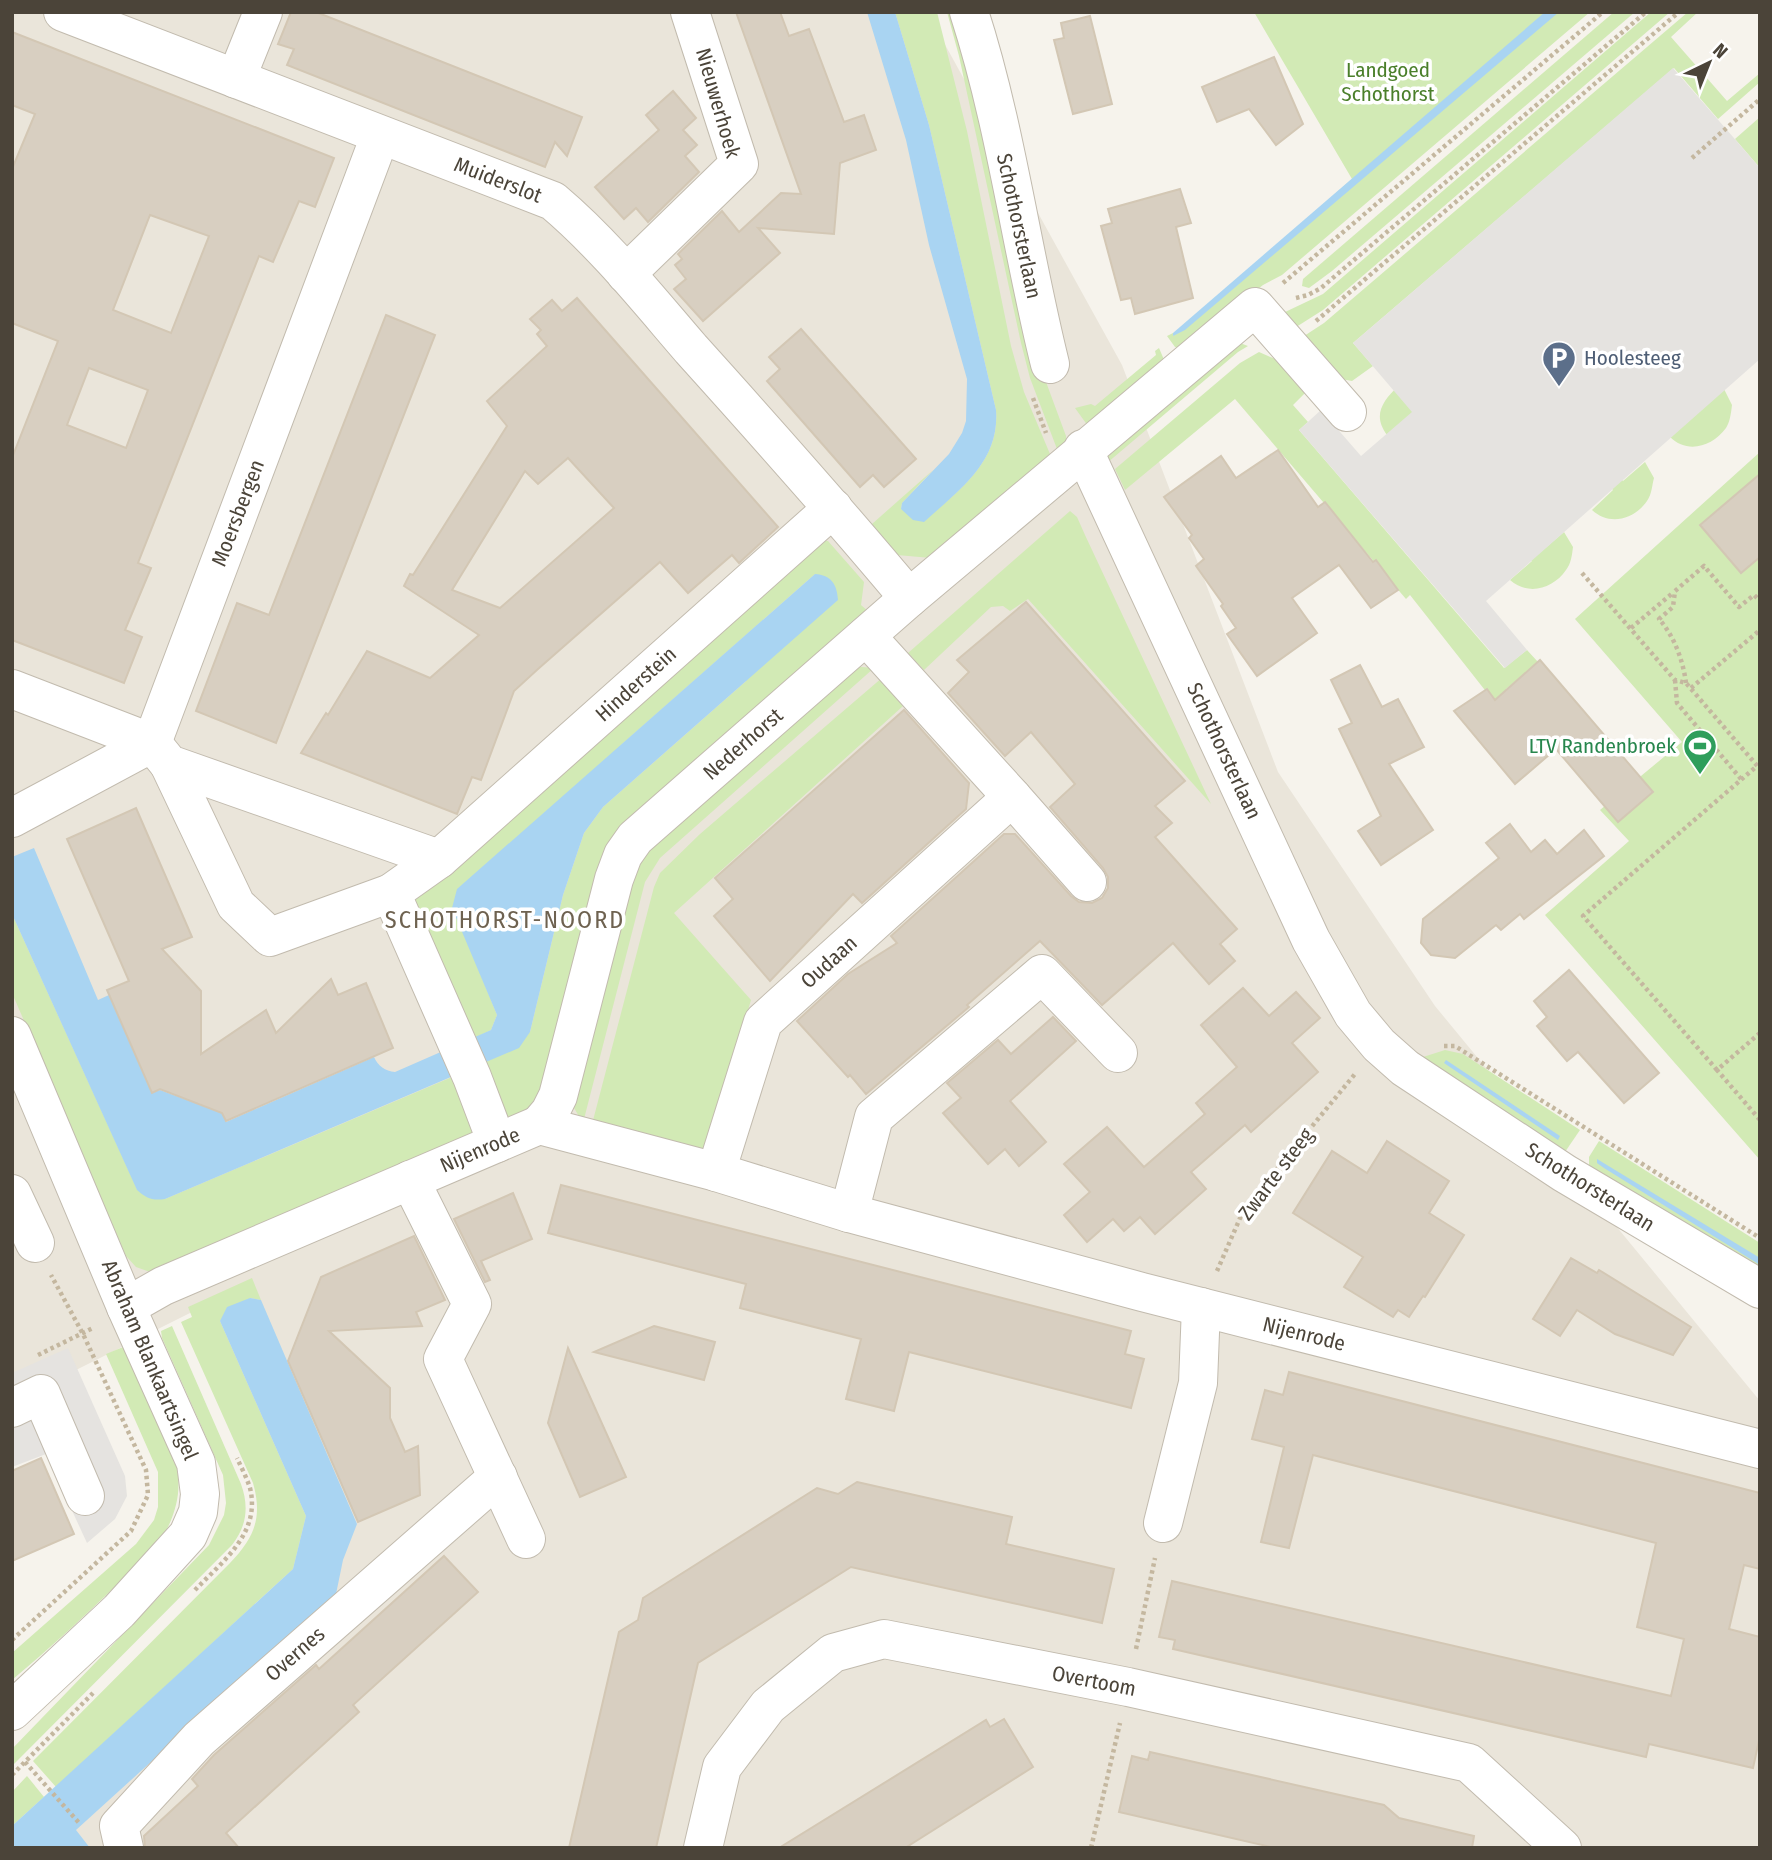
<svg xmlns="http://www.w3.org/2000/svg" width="1772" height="1860" font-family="'Fira Sans Condensed',sans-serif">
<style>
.residential{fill:#eae5da}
.green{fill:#d2eab5}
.parking{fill:#e5e3e0}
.water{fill:#a9d4f2}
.building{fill:#d8cfc1;stroke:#d3c7b4;stroke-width:2;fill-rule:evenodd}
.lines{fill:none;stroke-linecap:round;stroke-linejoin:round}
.minor-casing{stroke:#c2bbae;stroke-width:40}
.path{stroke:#c4b79f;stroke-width:4.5;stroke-dasharray:3.5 3.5;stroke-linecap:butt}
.minor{stroke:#fff;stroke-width:38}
.labels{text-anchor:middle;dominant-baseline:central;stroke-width:7;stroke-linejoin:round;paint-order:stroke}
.park-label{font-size:21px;fill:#4a7f2a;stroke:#fff}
.street-label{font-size:21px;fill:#4b4439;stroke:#fff}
.service-label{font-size:21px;fill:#4e5e75;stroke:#fff;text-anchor:start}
.leisure-label{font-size:21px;fill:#27864d;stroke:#fff;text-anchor:end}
.quarter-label{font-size:24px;letter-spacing:2px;fill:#6e6250;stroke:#fff}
</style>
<rect width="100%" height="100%" fill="#f6f3ec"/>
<polygon class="residential" points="12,12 927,12 1122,365 1278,772 1435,1006 1760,1401 1760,1848 12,1848 12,1838 290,1571 202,1307 12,1402"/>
<g class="green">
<path d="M895,12h42l30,119 44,215 13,46 26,62 -119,104 -34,-3 -25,-31 61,-54 -31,33 -1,6 23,12c35,-31 76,-59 72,-111l-67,-285z"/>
<polygon points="947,12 958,12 1039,363 1066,436 1066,442 1057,449 1030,378 1021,343 959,56"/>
<polygon points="1254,12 1590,12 1282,275 1263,285 1182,350 1175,347 1167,336 1173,333 1173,336 1352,179"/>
<polygon points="1614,12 1635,12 1332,271 1309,288 1302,286 1303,279"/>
<polygon points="1651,12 1670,12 1323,310 1293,329 1283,313 1323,294"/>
<polygon points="1688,12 1698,12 1671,37 1727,101 1760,73 1760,82 1718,119 1674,68 1353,343 1373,366 1352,381 1336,378 1301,338 1324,323"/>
<polygon points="1760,117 1760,168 1735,139"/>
<path d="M1502,337l121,144 22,-19 9,16c-2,7 -2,16 -7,23 -13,19 -38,25 -55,9l21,-20 -123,-143z"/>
<polygon points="1240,343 1248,346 1238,352 1107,463 1107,450"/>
<polygon points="1159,348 1165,362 1088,426 1075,408 1091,404 1095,406 1156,355 1155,351"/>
<polygon points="1259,352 1284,363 1308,390 1293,405 1308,422 1299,430 1504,668 1527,650 1538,662 1506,689 1513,698 1499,708 1410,595 1406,599 1235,399 1125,490 1115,469 1240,363"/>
<path d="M1398,386l145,164 21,-18 9,15c-1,8 -2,17 -7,23 -13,19 -38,26 -56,10l22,-19 -145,-126c-15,-20 -4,-34 11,-49z"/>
<path d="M1724,389l8,16c-1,8 -2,17 -6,23 -14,19 -39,26 -56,9z"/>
<polygon points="1760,452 1760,1160 1545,915 1629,841 1600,810 1682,742 1575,619"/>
<polygon points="1070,511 1077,517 1085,535 1211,804 1028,599 1010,611 1003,606 991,607 924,670 908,653"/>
<polygon points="812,540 828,541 864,582 861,605 869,612 653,803 538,1103 501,1126 475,1067 530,1032 563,895 584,833 603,807 745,682 815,574 621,745 480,973 497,1015 491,1030 465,1043 407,896"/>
<polygon points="850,666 874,668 660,858 645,882 583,1123 574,1108 572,1093 641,855"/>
<polygon points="890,671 913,697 674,913 751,1000 709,1144 701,1149 591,1128 654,887 660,873 700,834"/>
<polygon points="12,914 137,1189 165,1199 459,1074 484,1133 150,1272 136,1267 126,1256 12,993"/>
<polygon points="1445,1050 1463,1054 1580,1130 1565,1152 1423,1057"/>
<polygon points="1599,1141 1760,1243 1760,1280 1589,1171 1589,1157"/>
<path d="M252,1278l9,22 -11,-2 -30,23 86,195 -13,53 -237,218 -23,-26 197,-198c24,-25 33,-45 23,-80l-72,-161 11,-5 -4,-10z"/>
<path d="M172,1326l69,158c8,22 6,42 -9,61l-220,221v-17l197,-204 15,-30 2,-12 -3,-28 -61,-137 -1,-7z"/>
<path d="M128,1345c15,35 47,93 50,130 2,18 -2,35 -10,52 -10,20 -29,36 -45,52 -36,35 -73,69 -111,101v-27l124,-109 18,-24 4,-13v-35l-52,-118z"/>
<polygon points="27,1776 44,1797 12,1826 12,1792"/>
</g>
<g class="parking">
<polygon points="1673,68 1760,168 1760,359 1486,601 1527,650 1505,668 1299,430 1321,410 1361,456 1412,412 1353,343"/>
<polygon points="68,1348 125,1476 127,1496 115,1519 87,1543 46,1454 12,1467 12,1373"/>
</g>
<g class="water">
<path d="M867,12h28l34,113 67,285c4,52 -37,80 -72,112l-11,-2 -12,-11 1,-6 47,-49 13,-21 4,-12 1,-42 -38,-134 -23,-105z"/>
<polygon points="1545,12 1559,12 1185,330 1173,336 1173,333"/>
<path d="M815,574c16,1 22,10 23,26l-235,207 -19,26 -21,62 -33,137 -11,16 -354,151c-13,2 -19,-1 -28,-9l-125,-276v-57l22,-9 64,152 11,-5 43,98 8,-3 62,23 4,9 148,-65c4,9 11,14 21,15l96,-42 6,-15 -45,-107 5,-19z"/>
<polygon points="1446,1060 1560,1136 1558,1140 1444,1063"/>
<polygon points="1597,1159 1760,1258 1760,1265 1604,1168 1597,1163"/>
<polygon points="250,1298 261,1300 357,1524 343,1560 336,1594 76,1830 90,1848 12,1848 12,1826 293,1569 306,1516 220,1321 227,1307"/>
</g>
<g class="building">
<polygon points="291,12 316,12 582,117 567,156 555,142 545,167 287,65 294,49 278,44"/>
<polygon points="736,12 780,12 789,36 809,29 844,122 864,115 876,150 840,163 834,234 758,228 780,253 703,321 674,289 686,279 675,265 682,259 678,254 722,211 739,232 781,193 801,194"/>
<polygon points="1090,16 1112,104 1073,114 1054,40 1064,38 1061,23"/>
<path d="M12,32l322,126 -19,49 -16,-6 -26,61 -14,-6 -121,307 13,5 -26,62 17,7 -18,46 -112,-43v-182l46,-117 -46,-18v-154l23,-55 -23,-9zM150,215l59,21 -38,97 -58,-23zM89,368l59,22 -22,58 -59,-23z"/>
<polygon points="1274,57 1303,124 1276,145 1249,109 1217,122 1202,87"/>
<polygon points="673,91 696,118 683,130 697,145 685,156 699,172 648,222 636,208 624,219 595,187 659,130 646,115"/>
<polygon points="1180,189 1191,223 1176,227 1193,298 1135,314 1131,298 1121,300 1101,226 1112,223 1108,209"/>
<path d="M577,298l201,229 -39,36 -7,-8 -44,38 -28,-31 -122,107 -24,22 -33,89 -9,-3 -15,37 -156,-61 25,-40 2,2 39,-64 63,27 49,-43 -75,-49 6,-12 3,1 94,-149 -20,-25 60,-55 -10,-12 4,-4 -11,-11 22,-19 10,11zM568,458l46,50 -114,100 -48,-18 73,-119 13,13z"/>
<polygon points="386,315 435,335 276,743 196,711 237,603 269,615"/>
<polygon points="801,329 916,459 884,487 873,475 860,487 767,381 780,369 769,357"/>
<polygon points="1278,450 1318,507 1325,502 1373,562 1376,560 1398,590 1371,608 1339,565 1292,598 1317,633 1257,676 1227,634 1236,628 1221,606 1223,604 1196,566 1204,559 1189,538 1192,535 1164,497 1221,456 1236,478"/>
<polygon points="1760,474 1760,557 1741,573 1700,525"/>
<polygon points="1026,602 1185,781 1155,806 1172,823 1155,837 1237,929 1220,944 1235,961 1209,984 1173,943 1102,1005 1040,941 967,1005 969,1007 866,1094 850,1075 848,1077 797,1021 848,974 897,943 891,936 1004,834 1015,834 1071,896 1079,902 1092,903 1102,898 1108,888 1108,877 1103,868 1050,807 1075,784 1031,732 1005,756 948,693 969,672 957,660"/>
<polygon points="1540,660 1653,792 1618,822 1556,749 1515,784 1454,711 1487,689 1495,700"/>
<polygon points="1360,665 1382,707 1398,699 1424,747 1389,764 1433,830 1381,865 1358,831 1381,816 1339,729 1352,723 1331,680"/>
<polygon points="904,710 969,783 966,809 862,903 853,894 770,981 714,916 733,899 715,878"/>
<polygon points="136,808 192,937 162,949 201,991 201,1054 266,1010 276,1033 331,979 338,995 366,983 393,1048 226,1121 222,1113 160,1089 152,1093 107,990 129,981 67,839"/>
<polygon points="1510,824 1531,852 1545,840 1557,854 1584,830 1604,856 1524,919 1520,914 1501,930 1496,925 1455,958 1431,955 1421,943 1423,919 1499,858 1486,843"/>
<polygon points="1569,970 1659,1073 1624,1103 1578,1052 1567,1061 1537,1026 1547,1017 1534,1001"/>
<polygon points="1243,988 1269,1016 1296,992 1320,1018 1292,1043 1318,1072 1251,1132 1245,1125 1191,1172 1206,1189 1155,1234 1140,1217 1124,1231 1113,1219 1087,1242 1064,1215 1090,1192 1064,1164 1107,1127 1144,1167 1205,1114 1196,1103 1237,1067 1201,1025"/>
<polygon points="1053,1017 1076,1041 1010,1101 1046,1142 1019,1166 1005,1149 988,1164 943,1113 961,1098 947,1083 998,1040 1011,1054"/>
<polygon points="1387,1141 1449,1181 1429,1213 1464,1235 1425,1297 1423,1296 1409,1317 1398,1310 1393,1317 1344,1287 1363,1257 1293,1213 1332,1151 1367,1173"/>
<polygon points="561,1185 1131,1331 1125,1354 1144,1359 1131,1408 909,1352 894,1411 846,1399 861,1339 740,1308 746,1284 548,1233"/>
<polygon points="513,1193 532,1239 481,1261 490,1280 485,1282 454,1219"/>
<polygon points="414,1236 445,1300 416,1312 422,1326 329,1331 390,1388 390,1418 405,1452 418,1446 420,1495 358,1522 288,1361 321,1277"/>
<polygon points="1571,1258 1597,1273 1599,1270 1691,1327 1673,1355 1615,1334 1577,1310 1560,1336 1533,1319"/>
<polygon points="654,1326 715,1342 704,1380 594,1352"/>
<polygon points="568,1348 626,1477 580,1497 548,1423"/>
<polygon points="1289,1372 1760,1493 1760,1569 1744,1565 1729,1629 1760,1637 1760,1736 1753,1768 1649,1744 1646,1757 1173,1649 1175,1640 1159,1637 1172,1581 1671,1696 1684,1639 1637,1627 1656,1543 1313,1455 1289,1548 1261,1542 1284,1447 1252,1439 1265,1390 1283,1395"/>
<polygon points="41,1458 74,1534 12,1561 12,1471"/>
<polygon points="857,1482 1012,1517 1006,1544 1114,1569 1102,1623 851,1567 698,1663 656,1848 569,1848 619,1632 638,1620 643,1598 817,1488 838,1494"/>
<polygon points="444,1556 478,1592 353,1705 359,1712 226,1833 239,1848 145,1848 144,1836 198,1786 192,1779 214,1755 316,1665 319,1669"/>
<polygon points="1004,1719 1033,1767 905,1848 779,1848 986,1720 990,1727"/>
<polygon points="1150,1752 1384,1805 1399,1818 1474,1836 1472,1848 1275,1848 1119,1812 1132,1756 1148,1760"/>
</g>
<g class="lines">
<g class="minor-casing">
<g id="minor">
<path d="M63,12l490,189c51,43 94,97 138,148 74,82 147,164 218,249"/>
<path d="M969,12c37,114 52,236 81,352"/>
<polyline points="236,79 263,12"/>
<polyline points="626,274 739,164 690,12"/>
<polyline points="1083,449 1311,940 1353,1014 1379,1045 1405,1068 1564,1173 1760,1289"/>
<polyline points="12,689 152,743 169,764 439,859 833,508"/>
<polyline points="169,764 236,905 270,937 391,893 439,859"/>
<polyline points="1012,797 1087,882"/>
<polyline points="12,818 152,743 380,136"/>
<polyline points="391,893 472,1077 497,1143"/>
<polyline points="12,1036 126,1307 196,1463 200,1494 198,1512 188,1535 119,1611 12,1711"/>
<polyline points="539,1125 550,1112 558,1096 614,879 623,855 635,838 909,598 1255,307 1347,412"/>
<polyline points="716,1172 763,1022 1012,797 866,636"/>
<polyline points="410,1180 472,1304 443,1359 526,1539"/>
<polyline points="12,1194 35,1243"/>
<polyline points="849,1213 874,1117 1042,974 1118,1053"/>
<polyline points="126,1307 163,1286 539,1125 716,1172 849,1213 1142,1292 1760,1449"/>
<polyline points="12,1408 41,1394 85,1496"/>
<polyline points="1163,1523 1198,1383 1201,1307"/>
<polyline points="124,1848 119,1826 199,1739 498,1477"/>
<polyline points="703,1848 722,1767 768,1706 833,1653 884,1639 1128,1687 1469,1763 1562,1848"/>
</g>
</g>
<g class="path">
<polyline points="1692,158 1760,99"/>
<polyline points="1283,283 1603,12"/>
<polyline points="1296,298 1308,295 1321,288 1646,12"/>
<polyline points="1316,321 1679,12"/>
<polyline points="1033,398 1046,433"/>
<polyline points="1582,573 1675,680 1686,683 1760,769"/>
<polyline points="1631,628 1674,592"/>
<polyline points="1675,680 1677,703 1741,779"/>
<path d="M1686,683c-3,-23 -12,-47 -27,-64l14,-12 2,-16 29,-25 35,41 15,-12 6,6"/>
<polyline points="1691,688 1760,630"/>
<polyline points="1760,1033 1717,1070 1760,1120"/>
<polyline points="1444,1046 1455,1046 1760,1238"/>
<polyline points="1717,1070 1583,916 1757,766"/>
<polyline points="1217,1271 1244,1209 1355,1074"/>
<polyline points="38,1355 93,1328"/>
<path d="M195,1590c28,-29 66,-57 55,-102 -3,-10 -9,-21 -13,-30"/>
<polyline points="12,1640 131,1531 148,1495 146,1470 83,1334 51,1275"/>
<polyline points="1136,1649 1155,1558"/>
<polyline points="25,1762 80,1824"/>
<polyline points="12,1775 93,1693"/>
<polyline points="1091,1848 1120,1723"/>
</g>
<use href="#minor" class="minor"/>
</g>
<defs>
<g id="parking-pin" transform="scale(1.75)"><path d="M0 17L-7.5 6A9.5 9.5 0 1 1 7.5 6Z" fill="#5c6f8a" stroke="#fff"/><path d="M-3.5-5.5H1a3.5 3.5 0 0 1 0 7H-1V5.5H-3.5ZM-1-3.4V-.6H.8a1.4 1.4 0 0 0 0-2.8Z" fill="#fff"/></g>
<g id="stadium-pin" transform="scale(1.75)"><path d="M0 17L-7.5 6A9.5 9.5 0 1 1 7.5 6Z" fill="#2e9e5b" stroke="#fff"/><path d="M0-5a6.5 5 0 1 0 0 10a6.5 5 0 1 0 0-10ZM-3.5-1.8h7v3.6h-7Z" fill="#fff"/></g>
</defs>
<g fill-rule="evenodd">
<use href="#parking-pin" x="1559" y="358"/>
<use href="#stadium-pin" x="1700" y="746"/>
</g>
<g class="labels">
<g class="park-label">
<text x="1388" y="70">Landgoed<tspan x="1388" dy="24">Schothorst</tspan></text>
</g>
<g class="street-label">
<text transform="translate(718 103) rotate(74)">Nieuwerhoek</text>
<text transform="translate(498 180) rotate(21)">Muiderslot</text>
<text transform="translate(1019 226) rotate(78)">Schothorsterlaan</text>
<text transform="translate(238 513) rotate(-69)">Moersbergen</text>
<text transform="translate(636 684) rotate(-42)">Hinderstein</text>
<text transform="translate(743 744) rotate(-41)">Nederhorst</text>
<text transform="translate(1224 751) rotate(65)">Schothorsterlaan</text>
<text transform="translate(829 962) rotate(-42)">Oudaan</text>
<text transform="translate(480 1150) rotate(-23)">Nijenrode</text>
<text transform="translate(1276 1174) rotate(-53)">Zwarte steeg</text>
<text transform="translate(1590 1187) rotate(32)">Schothorsterlaan</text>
<text transform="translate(1304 1334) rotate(14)">Nijenrode</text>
<text transform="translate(150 1360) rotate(67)">Abraham Blankaartsingel</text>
<text transform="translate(295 1654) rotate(-41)">Overnes</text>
<text transform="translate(1094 1681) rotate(11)">Overtoom</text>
</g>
<g class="service-label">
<text x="1584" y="358">Hoolesteeg</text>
</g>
<g class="leisure-label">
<text x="1676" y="746">LTV Randenbroek</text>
</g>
<g class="quarter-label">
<text x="505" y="920">SCHOTHORST-NOORD</text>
</g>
</g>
<rect width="1772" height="1860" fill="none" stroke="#4b4439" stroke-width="28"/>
<g transform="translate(1709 63) rotate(43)" stroke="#ffffff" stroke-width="5" paint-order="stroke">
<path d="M0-5L12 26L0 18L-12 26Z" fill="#4b4439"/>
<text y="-10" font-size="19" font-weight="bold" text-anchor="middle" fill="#4b4439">N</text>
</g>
</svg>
